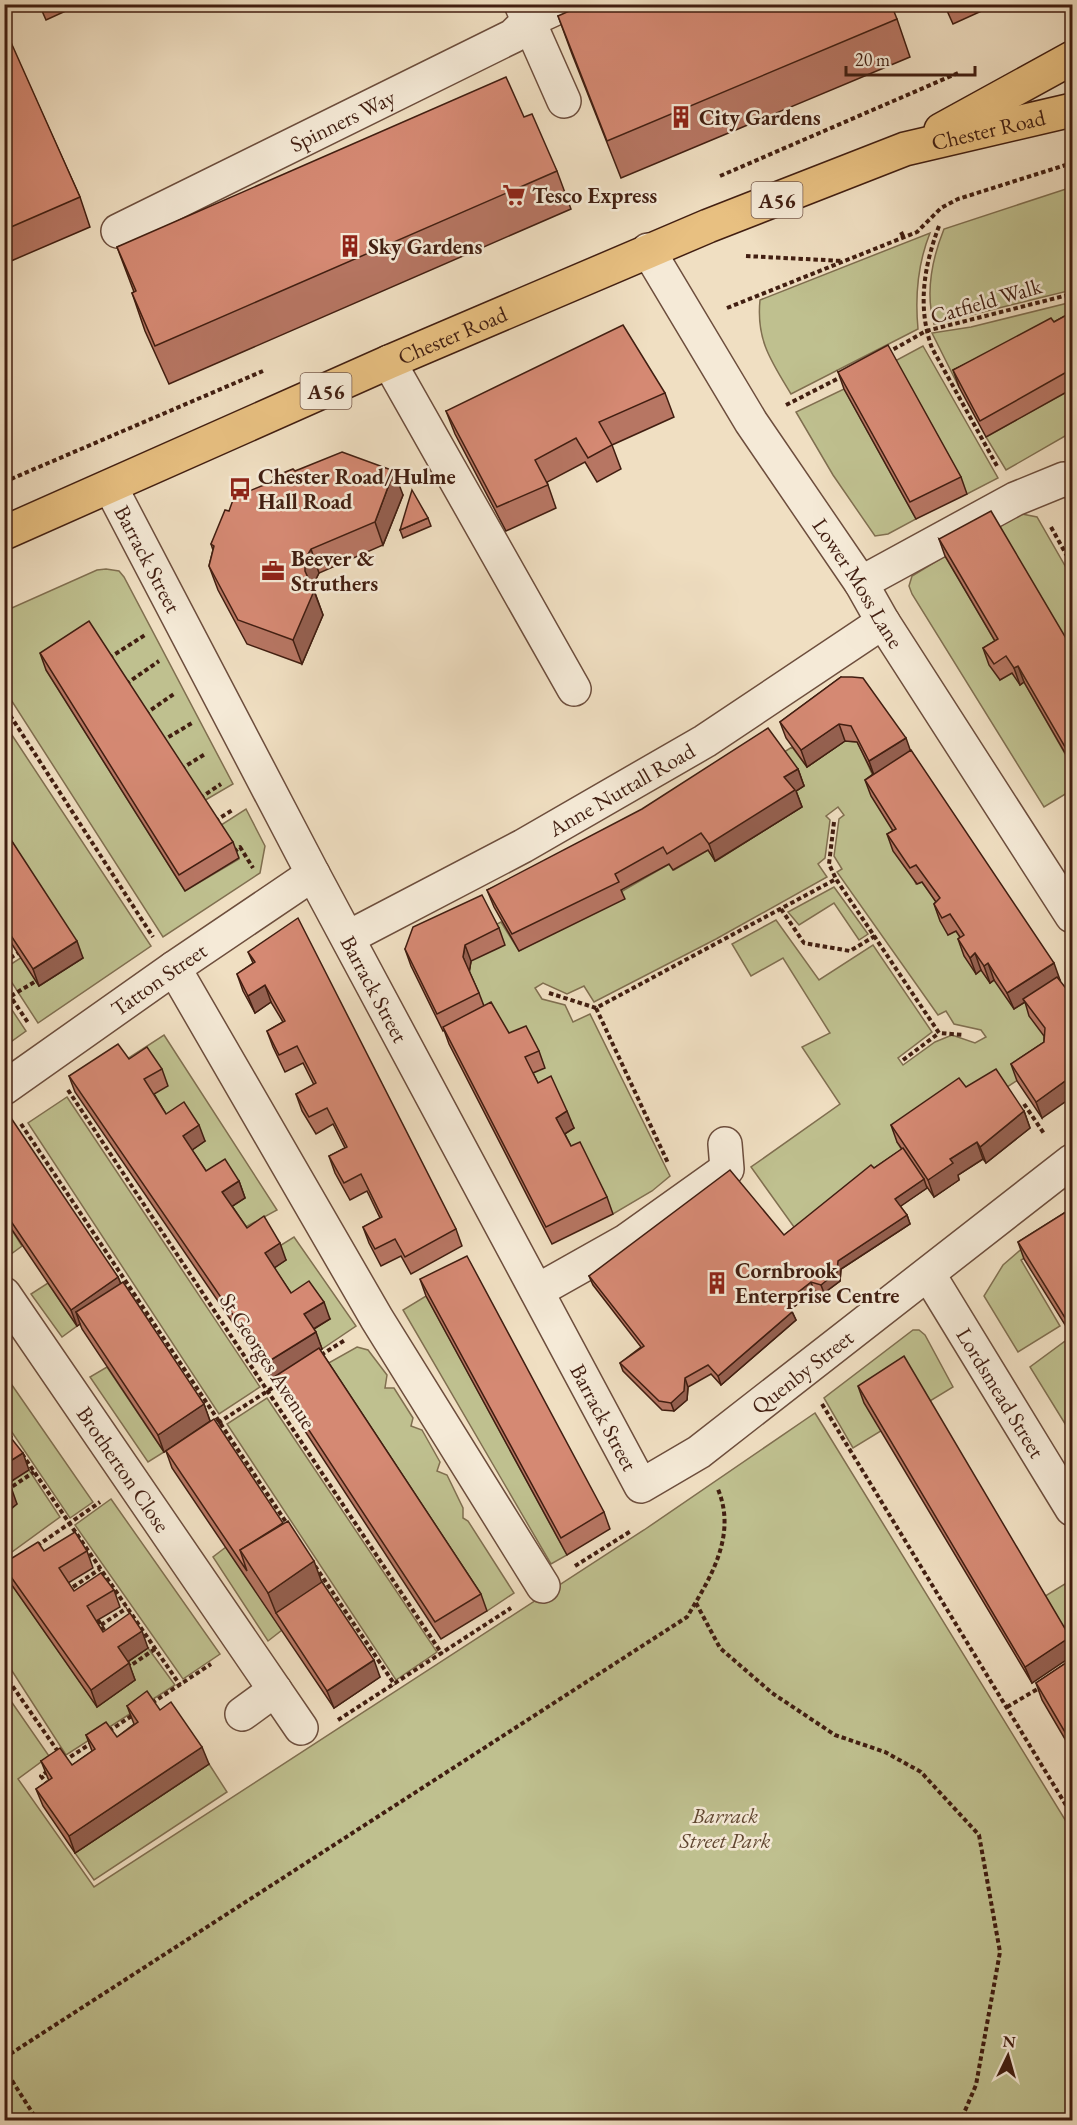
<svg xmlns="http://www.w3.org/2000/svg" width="1077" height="2125" font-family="'EB Garamond',serif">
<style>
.green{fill:#bfc08f;stroke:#806f50;stroke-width:1.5}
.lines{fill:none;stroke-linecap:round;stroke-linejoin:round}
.minor-casing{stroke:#6d4e3d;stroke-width:36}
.highway-casing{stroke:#411e11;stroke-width:36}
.path{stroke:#411e11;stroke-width:4;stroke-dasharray:4.5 3;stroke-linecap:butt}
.minor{stroke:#f5ead7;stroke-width:33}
.highway{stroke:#e8c081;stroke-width:33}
.wall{fill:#b77663;stroke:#411e11;stroke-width:1.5}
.shaded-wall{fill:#956050;stroke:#411e11;stroke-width:1.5}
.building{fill:#d58973;stroke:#411e11;stroke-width:1.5}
.labels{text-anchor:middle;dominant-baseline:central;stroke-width:5;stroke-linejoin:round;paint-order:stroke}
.shield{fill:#f5ead7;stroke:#775b4c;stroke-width:1.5}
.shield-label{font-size:21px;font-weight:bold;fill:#411e11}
.poi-label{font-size:22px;font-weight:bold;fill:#411e11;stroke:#f5ead7;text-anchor:start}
.street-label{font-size:22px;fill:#411e11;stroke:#f5ead7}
.park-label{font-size:22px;font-style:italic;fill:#604630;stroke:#f5ead7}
</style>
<rect width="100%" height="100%" fill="#f0dfc2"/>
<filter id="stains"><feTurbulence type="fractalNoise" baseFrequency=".00333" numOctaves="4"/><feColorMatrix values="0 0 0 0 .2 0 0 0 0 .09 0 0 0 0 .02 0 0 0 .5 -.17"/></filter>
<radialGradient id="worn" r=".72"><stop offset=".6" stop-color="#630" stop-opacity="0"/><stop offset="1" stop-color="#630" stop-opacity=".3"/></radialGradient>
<g class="green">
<path d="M1072,187v103l-138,34c-9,-32 -2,-65 10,-95z"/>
<path d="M930,233c-12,30 -15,64 -12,96l-127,65c-20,-33 -35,-54 -31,-94z"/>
<polygon points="1072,302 1072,332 959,387 932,333 971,327"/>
<polygon points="923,346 998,478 967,494 895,361"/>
<polygon points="844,389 916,519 888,534 875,536 833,475 796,412"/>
<polygon points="1072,389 1072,432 1006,470 986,437"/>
<polygon points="1022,514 1037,517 1072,578 1072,655 997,527"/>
<polygon points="945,556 1004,656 1000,680 1012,673 1024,682 1072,766 1072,790 1044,807 912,594 909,586 912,576"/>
<polygon points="106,569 119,571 124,577 233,784 202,802 46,670 185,891 239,859 218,827 246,809 265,846 260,873 163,937 8,695 5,697 5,611 97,570"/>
<polygon points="4,723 151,946 38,1023 5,972 5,968 22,957 39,986 5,837"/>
<path d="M845,741l12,1c24,46 39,95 59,142l6,-2 24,33 2,20 8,-4 34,52 4,-3 56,6v73l-46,30 -107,53 9,15 -107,77 -48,-67 89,-63 -38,-57 28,-14 -47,-75 -32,18 -19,-32 44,-24 43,60 54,-35 59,87 -34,26 5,7 32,-23 17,-7 23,8 11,-6 -5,-7 -27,-6 -8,-13 -8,4 -101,-143 5,-3 -8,-13 5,-37 5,-4 -6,-8 -12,9 4,4 -5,38 -7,6 9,13 -111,62 -122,63 -10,-16 -17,8 -24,-11 -8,5 7,11 23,6 8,17 17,-8 80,162 -18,15 -39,23 -20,-40 -16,-12 -62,-112 -30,-40 -16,-36 2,-13 24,-36 6,-3 18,29 150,-87 5,6 34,-20 8,11 85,-54 -10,-13 13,-9 -23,-31 11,-7 15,20z"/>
<polygon points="834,887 868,934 859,940 834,903 799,925 788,912"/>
<polygon points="4,998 26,1031 5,1046"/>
<polygon points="164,1035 277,1210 242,1229 124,1061"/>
<polygon points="67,1097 260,1387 219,1414 28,1123"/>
<polygon points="5,1219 22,1246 7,1257 5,1254"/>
<polygon points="1050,1224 1058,1238 1021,1260 1060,1326 1018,1352 984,1296 1003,1265"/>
<polygon points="294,1237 356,1326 322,1349 310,1331 329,1318 297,1309 271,1270 278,1247"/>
<polygon points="48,1283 77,1326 62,1337 31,1294"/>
<polygon points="426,1296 567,1555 551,1564 403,1310"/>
<polygon points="913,1330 919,1330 925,1335 953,1387 853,1448 824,1398"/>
<polygon points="1072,1336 1072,1435 1030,1367"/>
<polygon points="357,1347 368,1350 387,1375 385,1388 394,1388 413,1418 411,1426 422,1430 440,1462 437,1471 447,1475 463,1508 463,1518 468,1521 514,1593 487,1611 325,1365"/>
<polygon points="107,1367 164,1452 148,1462 90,1377"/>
<polygon points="5,1375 93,1502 70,1518 5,1422"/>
<polygon points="267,1398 437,1652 396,1680 227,1424"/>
<polygon points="815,1413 1072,1831 1072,2120 5,2120 4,1691 49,1756 18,1779 94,1887 644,1530"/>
<polygon points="29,1470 60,1517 5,1557 5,1515 17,1504 5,1486"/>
<polygon points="111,1499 220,1654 183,1679 75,1525"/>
<polygon points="226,1547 282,1630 268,1641 213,1557"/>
<polygon points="28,1560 9,1581 97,1706 135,1680 124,1664 148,1648 175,1685 66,1755 5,1660 5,1576"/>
<polygon points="1068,1582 1072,1590 1072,1622 1060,1629 1042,1598"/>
<polygon points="209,1764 227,1792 94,1880 75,1853"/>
</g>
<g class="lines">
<g class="minor-casing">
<g id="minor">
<polyline points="521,4 564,101"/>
<path id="s1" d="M118,231l395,-195 15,-15 37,-17"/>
<path id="s2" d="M648,250l103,172 110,161 22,39 189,294"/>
<polyline points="389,362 574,689"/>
<path id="s3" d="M111,488l202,386 328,612 58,-34 373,-291"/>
<polyline points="861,583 1015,499 1064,479 1072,482"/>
<path id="s4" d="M349,937l174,-91 182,-105 178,-119"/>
<polyline points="174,968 377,1319 543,1586"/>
<path id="s5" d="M4,1088l170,-120 139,-94"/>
<path id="s6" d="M929,1275l143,234"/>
<polyline points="537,1291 626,1241 727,1169 725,1144"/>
<path id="s7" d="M4,1294l297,434"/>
<polyline points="242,1714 275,1690"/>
</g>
</g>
<g class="highway-casing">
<g id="highway">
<polyline points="941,130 1072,58"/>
<path id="s8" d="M4,533l385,-171 319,-136 197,-77 167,-39"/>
</g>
</g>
<g class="path">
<polyline points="720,176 958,73"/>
<path d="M939,226c-15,40 -22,81 -7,122l65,118"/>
<polyline points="901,232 904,238"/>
<polyline points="746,256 843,261"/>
<polyline points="727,308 917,232 941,208 958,199 1072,163"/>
<polyline points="887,353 926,331 1072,294"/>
<polyline points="786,405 843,376"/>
<polyline points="4,482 263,371"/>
<polyline points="1051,527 1072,565"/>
<polyline points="109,658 145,635"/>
<polyline points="126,684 159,661"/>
<polyline points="6,709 153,937"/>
<polyline points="145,714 174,694"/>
<polyline points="162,741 192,723"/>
<polyline points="181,769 205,754"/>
<polyline points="200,798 221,784"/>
<polyline points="215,821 234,809"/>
<polyline points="834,822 829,864 836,879"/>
<polyline points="234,852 240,847 253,868"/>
<polyline points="781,909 804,943 850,951 875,936"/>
<polyline points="4,962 18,953"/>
<polyline points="4,987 29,1024"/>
<polyline points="549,993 596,1008 836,879 939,1033 964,1035"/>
<polyline points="11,996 36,981"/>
<polyline points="596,1008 668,1163"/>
<polyline points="903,1060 939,1033"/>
<polyline points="68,1090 442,1654"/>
<polyline points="1024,1104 1045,1135"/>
<polyline points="21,1124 288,1525"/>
<polyline points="321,1355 345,1340"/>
<polyline points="822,1404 1072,1815"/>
<polyline points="218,1423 280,1383"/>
<polyline points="4,1429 13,1440"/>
<polyline points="22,1454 180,1685"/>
<polyline points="8,1484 10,1488 34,1472"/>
<polyline points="37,1546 100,1502"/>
<polyline points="315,1566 395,1685"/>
<polyline points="575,1566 631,1531"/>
<polyline points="73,1587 100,1569"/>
<polyline points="696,1603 720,1648 772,1693 835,1735 885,1752 921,1772 979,1835 1000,1952 976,2085 961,2120"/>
<polyline points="98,1620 107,1635"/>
<polyline points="101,1625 127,1608"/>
<polyline points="127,1663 130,1666 155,1649"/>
<polyline points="4,1674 59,1753"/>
<polyline points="152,1703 211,1664"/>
<polyline points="1007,1707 1041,1687"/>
<polyline points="338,1720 511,1608"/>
<polyline points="109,1731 133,1715"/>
<polyline points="64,1761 93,1742"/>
<polyline points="48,1785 41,1776 48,1771"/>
<path d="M4,2058l683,-441c24,-40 51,-83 30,-130"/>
<polyline points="4,2068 37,2120"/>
</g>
<use href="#minor" class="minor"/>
<use href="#highway" class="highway"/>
</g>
<g class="wall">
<polygon points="39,4 81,4 46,20"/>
<polygon points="944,4 997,4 953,24"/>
<polygon points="558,16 897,19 910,57 621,178 572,54"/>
<polygon points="4,29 80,197 90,227 4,264"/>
<polygon points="524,117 557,171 571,209 169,384 145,331 132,293 134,292 117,247"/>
<polygon points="1072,312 1072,389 986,437 959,387 953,370 1054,322"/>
<polygon points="838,372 961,477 967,494 916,519 844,389"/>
<polygon points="665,393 674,417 612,445 621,469 597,482 585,462 547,482 556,508 506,531 455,434 446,411"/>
<polygon points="295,471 403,495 383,545 319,573 314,583 314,590 323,615 302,664 247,644 218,590 209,566 213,550 211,544 229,511 274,481"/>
<polygon points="428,518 431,526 403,538 400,530"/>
<polygon points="939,539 1067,640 1072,637 1072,765 1024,682 1020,685 1012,673 1000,680 989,665 983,648 995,641 945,556"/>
<polygon points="40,653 233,842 239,858 185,891 46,670"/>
<polygon points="841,677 910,750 1060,980 1059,980 1042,1118 1017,1081 1011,1064 1044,1042 1044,1036 1029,1016 1025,1002 1014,1009 994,980 990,983 981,970 976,974 964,956 958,939 960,937 956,931 948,935 940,921 934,904 936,902 922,882 917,884 893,851 887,834 893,831 871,796 865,780 873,774 857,742 845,741 807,767 786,738 780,722"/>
<polygon points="798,769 804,786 796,791 802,807 715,861 708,850 673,870 669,864 621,890 625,899 519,951 494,907 487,890"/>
<polygon points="4,829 83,958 39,986 4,932"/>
<polygon points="499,928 505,945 471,961 469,971 479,993 484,1006 509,1033 539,1051 545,1068 533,1073 538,1083 574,1128 565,1134 571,1146 607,1197 613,1214 552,1244 449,1044 444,1030 443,1031 411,966 405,949"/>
<polygon points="248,952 456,1229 462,1246 411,1274 401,1256 381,1266 369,1243 363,1227 380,1218 367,1191 350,1200 335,1173 329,1156 345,1148 333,1124 316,1134 302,1111 296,1094 314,1085 303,1063 285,1072 273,1047 267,1031 283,1022 271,1002 255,1013 243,991 237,974 253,963"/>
<polygon points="129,1059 162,1069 168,1086 154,1094 166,1114 205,1141 192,1150 206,1171 239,1181 245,1198 232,1206 247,1228 286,1260 274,1268 291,1293 330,1319 314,1329 322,1349 320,1350 481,1594 487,1611 441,1639 280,1393 275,1378 272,1380 75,1092 69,1076"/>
<polygon points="966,1087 1024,1111 1030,1128 986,1163 983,1159 958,1175 959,1180 934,1197 927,1187 927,1188 900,1206 907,1215 910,1224 841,1269 840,1281 824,1293 814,1291 791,1309 796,1320 721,1385 711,1374 688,1387 687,1400 674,1411 662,1410 623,1371 620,1363 641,1347 593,1285 589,1276 784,1235 874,1168 902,1149 897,1142 891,1125"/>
<polygon points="4,1118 118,1277 121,1284 204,1404 210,1421 164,1452 82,1329 80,1324 77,1326 4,1218"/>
<polygon points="1072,1208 1072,1336 1024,1259 1018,1242"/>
<polygon points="420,1279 604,1512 610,1529 567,1555 426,1296"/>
<polygon points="858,1386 1070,1637 1032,1683 864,1403"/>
<polygon points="166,1451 322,1582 380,1677 334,1708 172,1468"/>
<polygon points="44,1551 87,1551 93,1568 68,1583 74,1591 114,1590 120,1607 96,1621 103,1632 148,1648 128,1662 135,1680 97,1707 9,1581 4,1569 4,1563"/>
<polygon points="1072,1659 1072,1751 1042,1700 1036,1683"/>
<polygon points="127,1706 160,1710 209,1764 75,1853 43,1806 36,1789 49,1781 41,1761 72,1765 92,1751 86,1735 117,1737 134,1724"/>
</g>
<g class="shaded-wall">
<polygon points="394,471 403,495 383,545 375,522"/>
<polygon points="311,549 319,573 314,583 314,591 323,615 302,664 293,640 305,559"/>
<polygon points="1018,666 1024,682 1020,685 1014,668"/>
<polygon points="839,724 845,741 807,767 801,750"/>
<polygon points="906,738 912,755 875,778 869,761"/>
<polygon points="798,769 804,786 796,791 802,807 715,861 709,844 784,777"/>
<polygon points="77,941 83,958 39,986 33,969"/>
<polygon points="465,945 471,961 469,974 463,957"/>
<polygon points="975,953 981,970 976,974 970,958"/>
<polygon points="988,963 994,980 990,983 984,966"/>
<polygon points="1054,963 1060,980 1025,1002 1023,999 1025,1002 1014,1009 1007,993"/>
<polygon points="265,985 271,1002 255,1013 248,996"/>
<polygon points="1072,1076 1072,1097 1042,1118 1036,1102"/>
<polygon points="567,1111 574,1128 563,1135 556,1118"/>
<polygon points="1024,1111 1030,1128 986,1163 980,1147"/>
<polygon points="199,1125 205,1141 189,1152 183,1136"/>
<polygon points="977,1142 983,1159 958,1175 959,1180 934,1197 928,1180 950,1159"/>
<polygon points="924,1179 927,1188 898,1208 895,1199"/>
<polygon points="239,1181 245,1198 228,1209 222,1192"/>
<polygon points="907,1215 910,1224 841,1269 840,1281 824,1293 821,1285 838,1261"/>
<polygon points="280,1243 286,1260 271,1270 265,1253"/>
<polygon points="118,1277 125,1294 76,1312 80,1324 77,1326 71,1310"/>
<polygon points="811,1282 814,1291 790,1310 787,1301"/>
<polygon points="324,1302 330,1319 310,1331 304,1314"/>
<polygon points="792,1312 796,1320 721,1385 718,1376"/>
<polygon points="316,1332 322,1349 272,1380 266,1363"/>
<polygon points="685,1378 688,1387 687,1400 674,1411 671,1403"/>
<polygon points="204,1404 210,1421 164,1452 158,1435"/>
<polygon points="23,1453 29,1470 4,1486 4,1465"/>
<polygon points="11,1487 17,1504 4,1514 4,1493"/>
<polygon points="314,1561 328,1599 276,1613 268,1593"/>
<polygon points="142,1631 148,1648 124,1664 118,1647"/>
<polygon points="1070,1637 1072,1643 1072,1656 1032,1683 1025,1667"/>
<polygon points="374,1660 380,1677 334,1708 327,1691"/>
<polygon points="129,1663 135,1680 97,1707 91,1690"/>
<polygon points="202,1747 209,1764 75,1853 69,1836"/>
</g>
<g class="building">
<polygon points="585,4 891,4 897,19 607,141 558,16"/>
<polygon points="4,29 5,29 80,197 4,230"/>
<polygon points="506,77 524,117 532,114 557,171 155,346 132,293 136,291 117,247"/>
<polygon points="1072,312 1072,369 980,421 953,370 1051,318 1054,322"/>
<polygon points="623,325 665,393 599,422 612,445 588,458 576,438 535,460 548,485 497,507 446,411"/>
<polygon points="888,345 961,477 910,502 838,372"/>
<polygon points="342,452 394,471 375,522 311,549 305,559 305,571 314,591 293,640 238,620 209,566 214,546 211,544 225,510 229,511 234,497 274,481 273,477 293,469 295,471"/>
<polygon points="412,490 428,518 400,530"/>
<polygon points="991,511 1067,640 1072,637 1072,759 1018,666 1014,668 1006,656 994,664 983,648 998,639 939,539"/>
<polygon points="89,621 233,842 179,875 40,653"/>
<polygon points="841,677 852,677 863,678 906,738 869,761 851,726 839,724 801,750 780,722"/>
<polygon points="768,728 798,769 784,777 795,790 709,844 701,833 667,854 663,847 615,874 619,882 512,934 487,890 642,809"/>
<polygon points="911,750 1054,963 1007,993 988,963 984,966 975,953 970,958 958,939 964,935 950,914 942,918 934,904 940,898 916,865 910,868 887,834 896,829 865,780"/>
<polygon points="4,829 77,941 33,969 4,925"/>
<polygon points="482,895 499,928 465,945 463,957 479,993 437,1014 405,949 413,927"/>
<polygon points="298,918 456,1229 405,1257 395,1239 375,1249 363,1227 382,1217 361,1174 344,1183 329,1156 347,1147 327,1108 309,1117 296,1094 316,1083 297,1046 279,1055 267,1031 285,1021 265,985 248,996 237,974 255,962 248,952"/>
<polygon points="1057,977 1072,996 1072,1076 1036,1102 1011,1064 1044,1042 1045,1028 1023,999"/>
<polygon points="491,1002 509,1033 526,1026 539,1051 525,1057 538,1083 551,1076 567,1111 556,1118 571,1146 580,1142 607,1197 546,1227 443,1027"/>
<polygon points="118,1044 129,1059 147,1047 162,1069 144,1079 166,1114 184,1102 199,1125 183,1136 206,1171 225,1159 239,1181 222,1192 247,1228 264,1216 280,1243 265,1253 291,1293 309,1281 324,1302 304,1314 316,1332 266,1363 69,1076"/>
<polygon points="996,1069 1024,1111 980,1147 977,1142 950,1159 953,1163 928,1180 891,1125 959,1078 966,1087"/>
<polygon points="9,1115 118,1277 71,1310 4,1211 4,1118"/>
<polygon points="903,1148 924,1179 895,1199 907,1215 838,1261 837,1272 821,1285 811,1282 787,1301 792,1312 718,1376 708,1365 685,1378 684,1391 671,1403 659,1401 620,1363 644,1346 589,1276 730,1170 784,1235 871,1165 874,1168"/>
<polygon points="1072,1208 1072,1329 1018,1242"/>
<polygon points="467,1256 604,1512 561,1538 420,1279"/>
<polygon points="123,1282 204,1404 158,1435 76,1312"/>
<polygon points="319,1348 481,1594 435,1622 274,1377"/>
<polygon points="904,1356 1070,1637 1025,1667 858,1386"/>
<polygon points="214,1419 283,1523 240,1550 247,1571 166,1451"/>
<polygon points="11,1438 23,1453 4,1465 4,1441"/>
<polygon points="4,1479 11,1487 4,1493"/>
<polygon points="288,1521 314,1561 268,1593 240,1550"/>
<polygon points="75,1532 87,1551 59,1568 74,1591 101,1573 114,1590 87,1606 103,1632 130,1613 142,1631 118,1647 129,1663 91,1690 4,1567 4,1563 38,1542 44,1551"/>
<polygon points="322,1582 374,1660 327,1691 276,1613"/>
<polygon points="1072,1659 1072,1744 1036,1683"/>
<polygon points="147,1691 160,1710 171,1702 202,1747 69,1836 36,1789 52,1778 41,1761 60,1748 72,1765 95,1749 86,1735 106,1722 117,1737 138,1722 127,1706"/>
</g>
<defs>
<g id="building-bare" transform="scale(1.8)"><path d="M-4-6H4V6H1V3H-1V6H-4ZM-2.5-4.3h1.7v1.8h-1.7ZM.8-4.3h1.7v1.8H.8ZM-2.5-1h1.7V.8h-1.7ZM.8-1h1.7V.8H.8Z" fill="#8f2418" stroke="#f5ead7" stroke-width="2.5" paint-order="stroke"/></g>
<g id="supermarket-bare" transform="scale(1.8)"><path d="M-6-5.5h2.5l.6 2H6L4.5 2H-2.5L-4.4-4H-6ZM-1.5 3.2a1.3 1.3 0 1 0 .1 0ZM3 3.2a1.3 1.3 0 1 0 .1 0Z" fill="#8f2418" stroke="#f5ead7" stroke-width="2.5" paint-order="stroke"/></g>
<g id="bus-bare" transform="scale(1.8)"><path d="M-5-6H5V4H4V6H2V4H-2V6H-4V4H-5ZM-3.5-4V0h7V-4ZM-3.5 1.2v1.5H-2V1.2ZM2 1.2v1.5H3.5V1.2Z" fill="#8f2418" stroke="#f5ead7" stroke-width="2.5" paint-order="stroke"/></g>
<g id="office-bare" transform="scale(1.8)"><path d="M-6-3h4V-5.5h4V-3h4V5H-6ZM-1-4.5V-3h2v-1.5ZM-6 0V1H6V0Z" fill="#8f2418" stroke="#f5ead7" stroke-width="2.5" paint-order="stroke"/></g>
</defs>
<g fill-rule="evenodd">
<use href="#building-bare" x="681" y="117"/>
<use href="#supermarket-bare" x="514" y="195"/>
<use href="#building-bare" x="350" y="246"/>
<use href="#bus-bare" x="240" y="489"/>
<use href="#office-bare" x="273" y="571"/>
<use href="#building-bare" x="717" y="1283"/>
</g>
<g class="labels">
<g class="shield">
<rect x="751.5" y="182" width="51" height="36" rx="4.5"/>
<rect x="300.5" y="373" width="51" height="36" rx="4.5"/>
</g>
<g class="shield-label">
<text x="777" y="200">A56</text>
<text x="326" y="391">A56</text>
</g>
<g class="poi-label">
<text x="699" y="117">City Gardens</text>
<text x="532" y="195">Tesco Express</text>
<text x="368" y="246">Sky Gardens</text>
<text x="258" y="476">Chester Road/Hulme<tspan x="258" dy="25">Hall Road</tspan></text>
<text x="291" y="558">Beever &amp;<tspan x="291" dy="25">Struthers</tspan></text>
<text x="735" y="1270">Cornbrook<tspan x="735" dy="25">Enterprise Centre</tspan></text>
</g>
<g class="street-label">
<text stroke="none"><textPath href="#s1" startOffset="250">Spinners Way</textPath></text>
<text stroke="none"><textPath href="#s8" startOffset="1065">Chester Road</textPath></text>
<text transform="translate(986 301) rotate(-16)">Catfield Walk</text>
<text stroke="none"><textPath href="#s8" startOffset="490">Chester Road</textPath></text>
<text stroke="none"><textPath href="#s3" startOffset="80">Barrack Street</textPath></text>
<text stroke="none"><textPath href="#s2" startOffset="394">Lower Moss Lane</textPath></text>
<text stroke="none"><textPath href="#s4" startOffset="310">Anne Nuttall Road</textPath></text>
<text stroke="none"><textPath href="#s5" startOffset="189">Tatton Street</textPath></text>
<text stroke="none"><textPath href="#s3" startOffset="566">Barrack Street</textPath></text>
<text transform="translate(268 1361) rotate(57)">St Georges Avenue</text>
<text stroke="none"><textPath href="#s3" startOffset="1328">Quenby Street</textPath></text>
<text stroke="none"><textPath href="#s6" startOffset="138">Lordsmead Street</textPath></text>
<text stroke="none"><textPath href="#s3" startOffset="1052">Barrack Street</textPath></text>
<text stroke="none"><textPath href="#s7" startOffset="212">Brotherton Close</textPath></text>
</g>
<g class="park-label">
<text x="725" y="1815">Barrack<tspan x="725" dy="25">Street Park</tspan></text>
</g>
</g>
<rect width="1077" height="2125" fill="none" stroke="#f0dfc2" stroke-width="24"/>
<rect x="6" y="6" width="1065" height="2113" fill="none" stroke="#411e11" stroke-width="3"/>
<rect x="12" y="12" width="1053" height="2101" fill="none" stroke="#411e11" stroke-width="1.5"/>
<g transform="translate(1008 2056) rotate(5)" stroke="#f5ead7" stroke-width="4.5" paint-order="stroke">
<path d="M0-4.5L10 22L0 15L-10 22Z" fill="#411e11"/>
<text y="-9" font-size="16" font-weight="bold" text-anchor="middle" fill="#411e11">N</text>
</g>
<path d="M846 66v9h129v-9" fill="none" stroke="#411e11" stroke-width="3"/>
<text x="855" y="66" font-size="18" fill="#411e11" stroke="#f5ead7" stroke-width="4.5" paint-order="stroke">20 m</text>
<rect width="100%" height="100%" filter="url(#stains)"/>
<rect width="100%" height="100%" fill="url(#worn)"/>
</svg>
